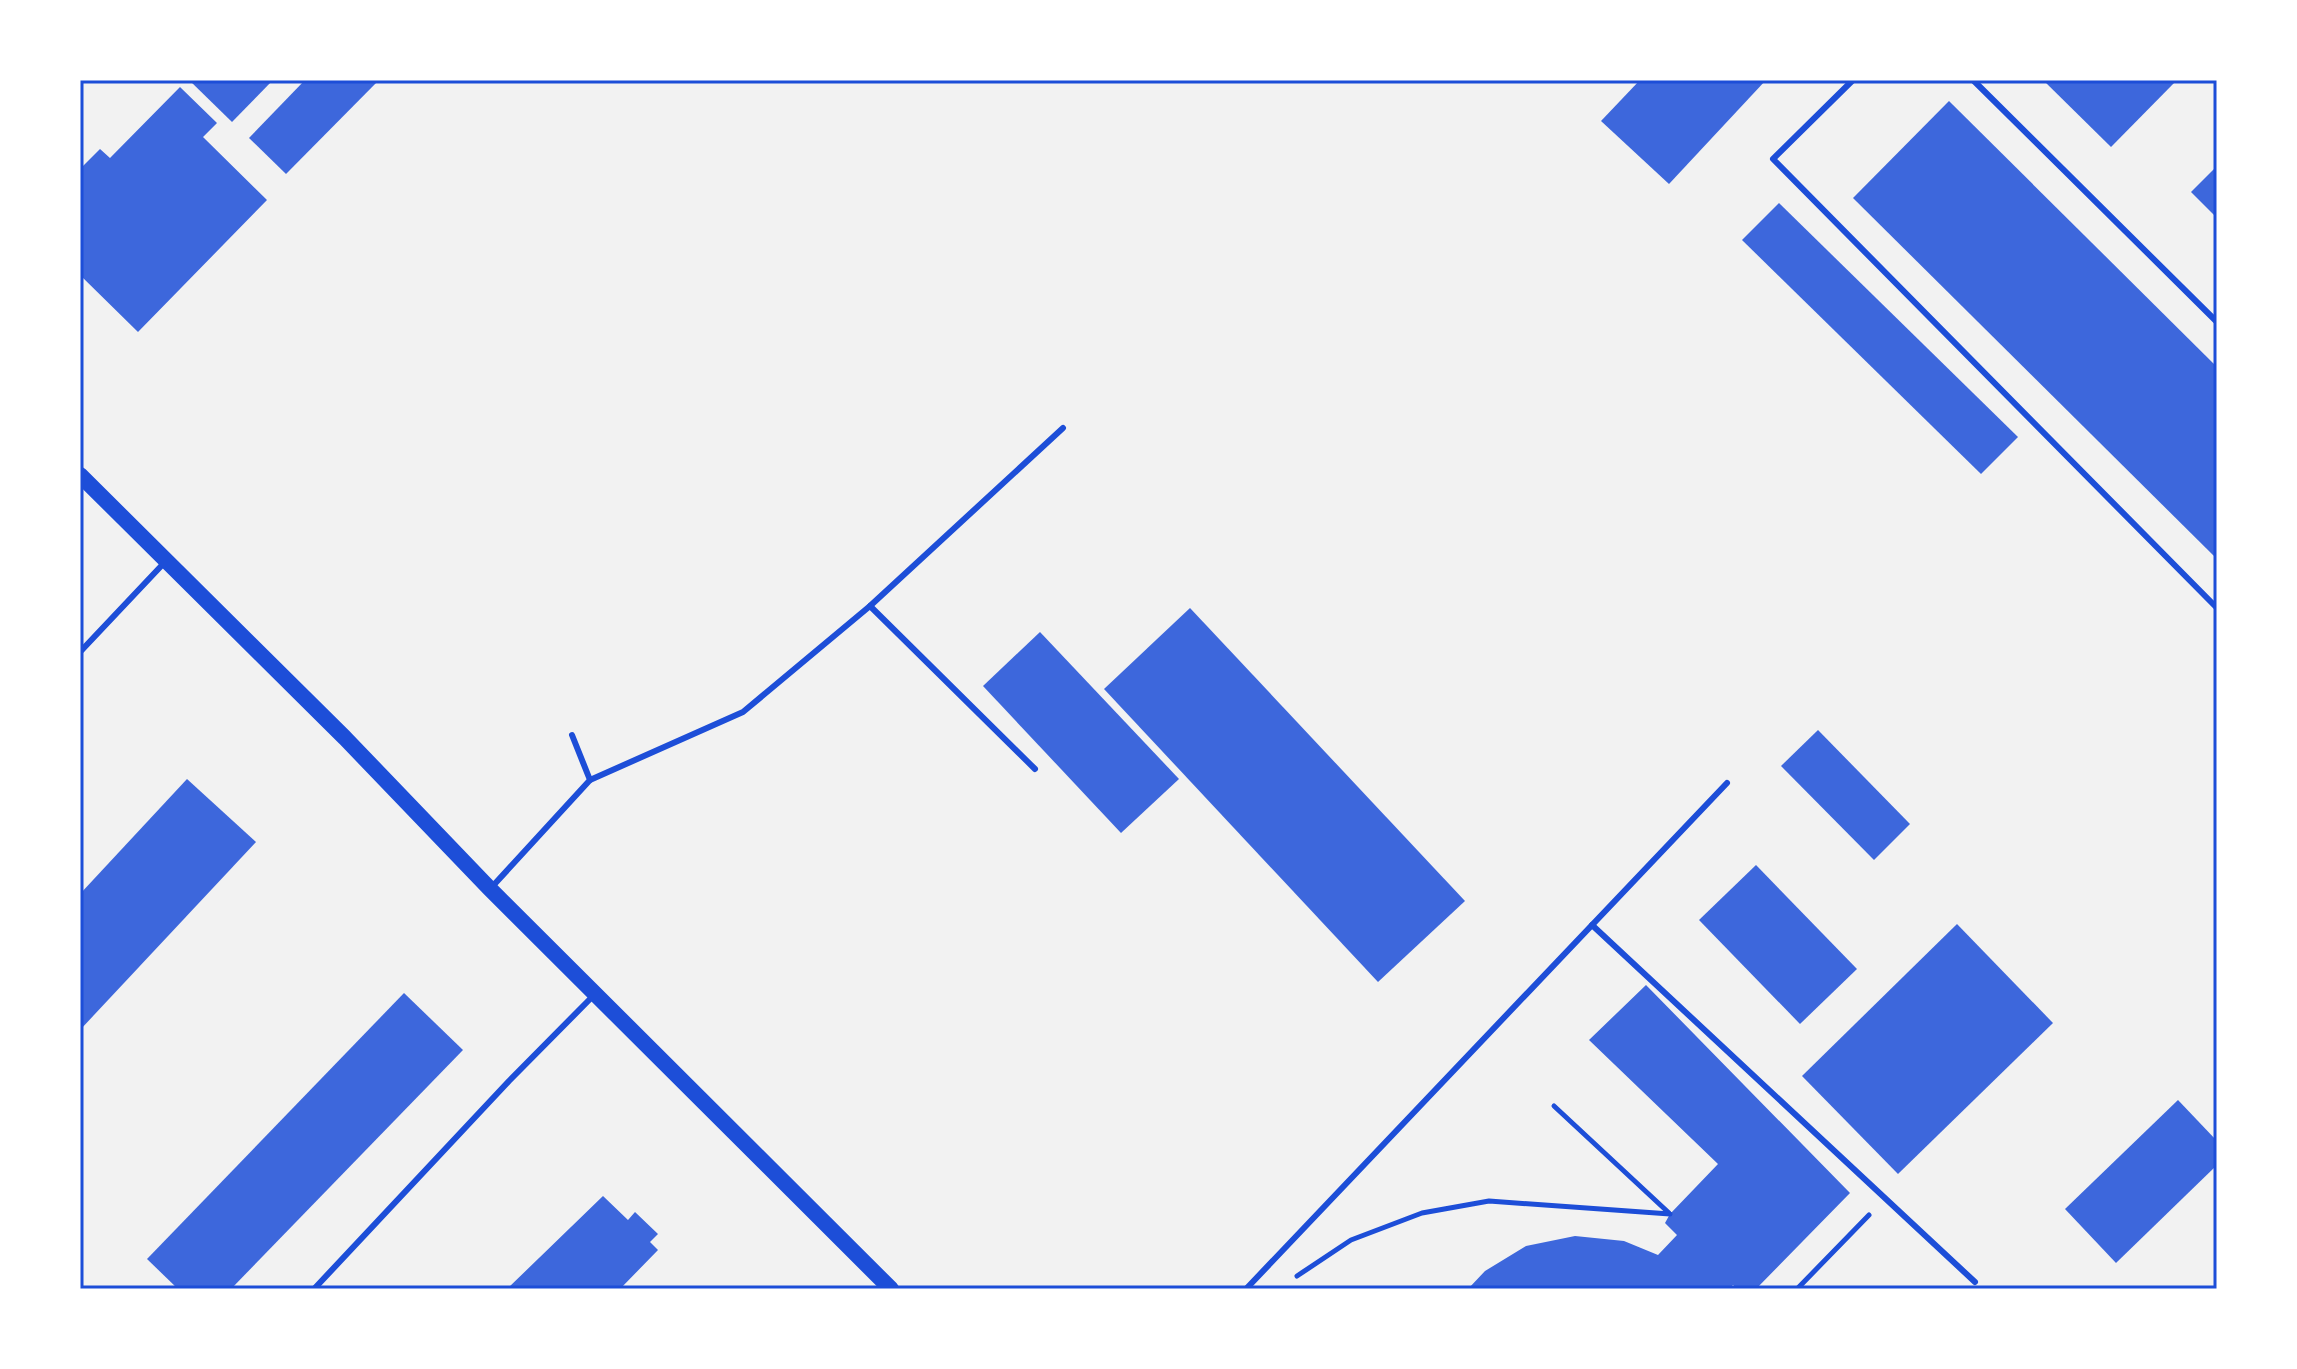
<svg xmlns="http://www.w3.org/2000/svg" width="2297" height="1369" font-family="Overpass,sans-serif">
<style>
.building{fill:#3d67dc}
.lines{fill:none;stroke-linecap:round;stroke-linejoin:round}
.path{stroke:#1d4ed8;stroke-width:5}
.service{stroke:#1d4ed8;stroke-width:6}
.secondary{stroke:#1d4ed8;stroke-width:16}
.neatline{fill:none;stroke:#1d4ed8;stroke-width:3}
</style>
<rect width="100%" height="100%" fill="#f2f2f2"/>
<g class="building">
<polygon points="189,80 273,80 232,122"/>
<polygon points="305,80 379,80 286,174 249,138"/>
<polygon points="1640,80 1766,80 1669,184 1601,121"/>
<polygon points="2043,80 2177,80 2111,147"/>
<polygon points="180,87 217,123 203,137 267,200 138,332 80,275 80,169 100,149 110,158"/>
<polygon points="1949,101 2217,367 2217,559 1853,198"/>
<polygon points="2217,166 2217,218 2191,192"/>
<polygon points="1779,203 2018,437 1981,474 1742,240"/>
<polygon points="1190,608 1465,901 1378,982 1104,689"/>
<polygon points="1040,632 1179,779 1121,833 983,686"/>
<polygon points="1818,730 1910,824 1874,860 1781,766"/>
<polygon points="187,779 256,842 80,1030 80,894"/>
<polygon points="1756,865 1857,969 1800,1024 1699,920"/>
<polygon points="1957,924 2053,1023 1898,1174 1802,1076"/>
<polygon points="1646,985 1850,1193 1756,1289 1737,1289 1733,1285 1729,1289 1468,1289 1485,1271 1526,1246 1575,1236 1624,1241 1658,1255 1677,1235 1665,1223 1670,1214 1718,1164 1589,1040"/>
<polygon points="404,993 463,1050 231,1289 178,1289 147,1259"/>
<polygon points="2178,1100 2217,1141 2217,1165 2116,1263 2065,1209"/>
<polygon points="603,1196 628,1220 635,1212 658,1234 650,1242 658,1250 620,1289 507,1289"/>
</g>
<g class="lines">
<g class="path">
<polyline points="1554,1106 1669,1213"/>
<polyline points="1297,1276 1351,1240 1422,1213 1489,1201 1670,1214"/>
<polyline points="1797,1289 1869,1215"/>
</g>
<g class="service">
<polyline points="1853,80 1773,159 2217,608"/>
<polyline points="1973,80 2217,322"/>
<polyline points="870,606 1035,769"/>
<polyline points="80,652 164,563"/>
<polyline points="590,780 743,712 870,606 1063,428"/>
<polyline points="490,889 590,780 572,735"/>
<polyline points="1592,925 1975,1282"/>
<polyline points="314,1289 509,1081 593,996"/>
<polyline points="1246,1289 1727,783"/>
</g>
<polyline class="secondary" points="80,475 345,738 490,889 891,1289"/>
</g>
<rect width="2297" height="1369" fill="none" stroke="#ffffff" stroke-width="164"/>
<rect x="82" y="82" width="2133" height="1205" class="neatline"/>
</svg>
